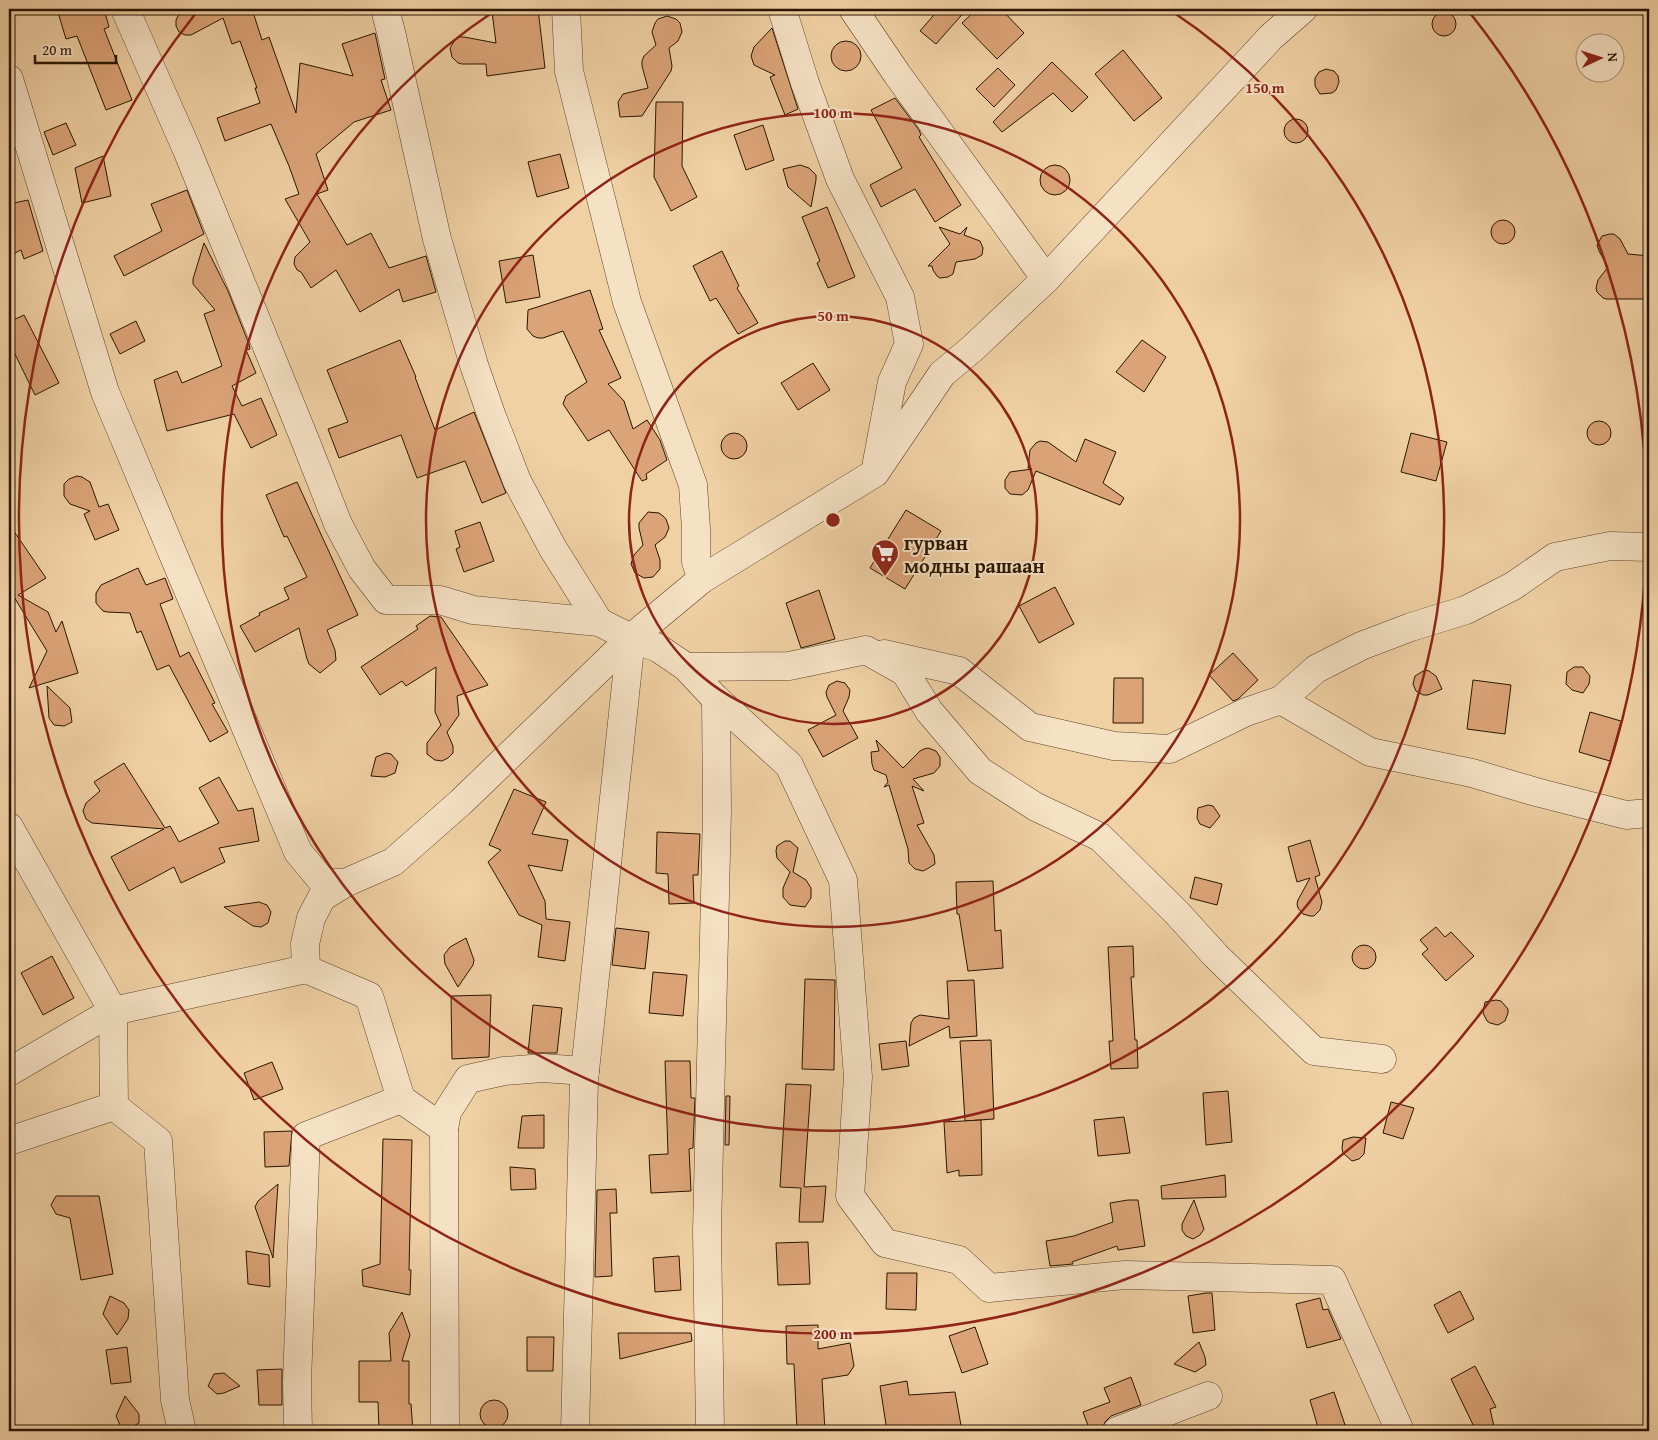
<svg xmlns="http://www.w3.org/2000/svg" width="1658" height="1440" font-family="'Gentium Book Plus',serif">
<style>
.building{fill:#dba478;stroke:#291500}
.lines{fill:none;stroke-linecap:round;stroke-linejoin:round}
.street-casing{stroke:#5b4429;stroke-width:29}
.street{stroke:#f5e1c4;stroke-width:28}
.ring{fill:none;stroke:#8f2418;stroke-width:2.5}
.labels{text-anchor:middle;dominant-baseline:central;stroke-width:4;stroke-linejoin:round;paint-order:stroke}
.poi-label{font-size:20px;font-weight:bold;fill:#291500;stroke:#f5e1c4;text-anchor:start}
.centre{fill:#8f2418;stroke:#f5e1c4;stroke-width:2.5}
.ring-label{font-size:15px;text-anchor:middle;font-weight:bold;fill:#8f2418;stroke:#f5e1c4;stroke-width:4;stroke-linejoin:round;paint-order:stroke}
</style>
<rect width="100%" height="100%" fill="#f0d1a4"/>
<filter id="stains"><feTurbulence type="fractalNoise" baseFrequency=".004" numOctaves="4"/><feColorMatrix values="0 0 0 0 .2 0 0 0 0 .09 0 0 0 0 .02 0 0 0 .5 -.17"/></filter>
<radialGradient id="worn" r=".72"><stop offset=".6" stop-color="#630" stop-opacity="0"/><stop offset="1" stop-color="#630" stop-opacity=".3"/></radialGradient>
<g class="building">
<polygon points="57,9 104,9 109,27 104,29 132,100 106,110 77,36 66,39"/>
<polygon points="220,9 252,9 262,40 269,37 296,113 300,63 353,76 342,44 375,33 385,79 381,80 391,110 354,122 316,154 328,190 317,194 347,245 371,233 389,268 426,256 436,292 403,302 399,289 360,312 336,270 311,288 301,272 297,270 294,264 295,257 310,242 285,199 299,194 289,166 271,124 225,141 217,118 260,103 255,88 257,88 240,41 232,44 223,18 191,35 185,35 179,32 176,26 176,20 179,14 185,11 221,12"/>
<polygon points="518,9 538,9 545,68 487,76 486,64 462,64 458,63 452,57 450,48 455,40 459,37 464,37 496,43 492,12"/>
<polygon points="939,9 967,9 936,44 920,31"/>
<polygon points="977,9 1001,9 1024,33 997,59 962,23"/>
<circle cx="1444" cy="24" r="12"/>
<polygon points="667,16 676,19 680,23 682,32 678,41 669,48 672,66 671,71 642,116 620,117 618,102 623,94 648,88 642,66 642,61 644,56 656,45 652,32 655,23 658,19"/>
<polygon points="772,28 798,109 785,115 770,77 775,75 758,67 754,65 751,56 754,47"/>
<circle cx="846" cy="56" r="15"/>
<polygon points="1123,50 1162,98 1134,121 1095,74"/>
<polygon points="1052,62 1088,97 1072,112 1053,93 1002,132 993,122"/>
<polygon points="998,68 1015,85 994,107 976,89"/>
<polygon points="1326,69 1334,71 1338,76 1339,82 1336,90 1332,93 1320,94 1315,86 1315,78 1319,72"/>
<polygon points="895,98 919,130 921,135 919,137 961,205 935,222 915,189 881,207 870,185 902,168 871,110"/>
<polygon points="656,102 683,102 682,166 697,197 671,211 654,177"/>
<circle cx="1296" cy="131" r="12"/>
<polygon points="66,123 76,145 53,155 44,132"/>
<polygon points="763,125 774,160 746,170 734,135"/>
<polygon points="560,154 569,188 537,197 528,162"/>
<polygon points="103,156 111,196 82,203 75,168"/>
<polygon points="800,165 809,168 816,175 816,180 811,207 788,187 783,169"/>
<circle cx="1055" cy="180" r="15"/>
<polygon points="187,190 204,234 124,276 114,256 162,231 151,204"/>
<polygon points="28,200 43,251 24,259 21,250 9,256 9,204"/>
<polygon points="827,207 855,277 828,288 817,263 820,261 802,217"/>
<circle cx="1503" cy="232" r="12"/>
<polygon points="939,227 960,234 967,227 964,235 980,241 983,248 982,255 975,259 956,262 953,274 948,277 940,278 937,276 933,270 932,266 928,266 950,244"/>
<polygon points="1610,234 1614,234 1620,239 1628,254 1649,256 1649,299 1606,299 1603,298 1597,292 1596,288 1598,280 1608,267 1599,251 1597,245 1602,236"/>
<polygon points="204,243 228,291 249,344 250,349 246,350 256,373 232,386 242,406 261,398 277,435 251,448 234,414 167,431 154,380 177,371 182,383 222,366 204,314 215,310 193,284 193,279"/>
<polygon points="722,251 739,286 737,288 758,323 738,334 716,298 710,301 693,266"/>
<polygon points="533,255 540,297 506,303 499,261"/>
<polygon points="590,290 603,329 599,330 621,378 608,384 624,401 633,429 647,420 660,440 667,460 646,474 647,479 642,481 609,430 588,441 563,404 566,396 587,382 563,331 543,338 538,338 533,336 527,329 528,310"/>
<polygon points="24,315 59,383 35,395 9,342 9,322"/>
<polygon points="136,321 145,341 120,354 110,334"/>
<polygon points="400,340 416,377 415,377 435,430 474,412 506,493 482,503 465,461 417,478 401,435 339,458 328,429 348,422 327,370"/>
<polygon points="1142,340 1166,357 1144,392 1116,372"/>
<polygon points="813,363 830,390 798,410 781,383"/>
<circle cx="1599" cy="433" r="12"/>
<polygon points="1411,433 1447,442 1436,481 1401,472"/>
<circle cx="734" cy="446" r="13"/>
<polygon points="1085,439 1116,452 1103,483 1124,498 1120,505 1036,471 1028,490 1022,495 1010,494 1005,488 1005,480 1010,472 1032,469 1028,468 1030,450 1036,443 1040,441 1048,442 1076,462"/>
<polygon points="77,476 82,477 90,482 99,507 108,504 119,530 95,540 84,514 90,511 70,504 64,496 64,484 69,479"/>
<polygon points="297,482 358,615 327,630 335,650 336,660 320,673 309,664 307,659 299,628 255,652 240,626 260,615 259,613 289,599 284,588 307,577 287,536 284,537 266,495"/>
<polygon points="906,510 941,531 905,589 870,568"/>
<polygon points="648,512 659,513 663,516 666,519 669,528 665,537 655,545 660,560 660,569 653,577 644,578 635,573 631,564 634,555 643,545 639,528 639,523"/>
<polygon points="480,522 494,561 464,572 456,549 460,547 455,531"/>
<polygon points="9,524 46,578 18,595 48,612 56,632 62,621 78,673 29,688 47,651 14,597 9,600"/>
<polygon points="138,568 146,585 165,578 173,599 160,604 180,657 189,652 215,703 212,704 228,732 210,742 169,665 157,670 141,631 137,633 130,613 107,612 103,611 96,603 96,593 101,585"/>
<polygon points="1055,587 1074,624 1039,643 1019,606"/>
<polygon points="819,590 835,639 801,648 786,603"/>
<polygon points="430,616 441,617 488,685 457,696 459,715 447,732 453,746 453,753 448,758 442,761 435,760 427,754 427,743 441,725 435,712 436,667 406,686 402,681 380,695 361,667 418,629 416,626"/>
<polygon points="1233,653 1258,680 1238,699 1233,701 1209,675"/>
<polygon points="1574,667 1583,667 1590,676 1589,684 1583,693 1572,690 1566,684 1567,672"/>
<polygon points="1425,670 1429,671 1436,676 1442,689 1428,695 1423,695 1416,691 1413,684 1415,676"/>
<polygon points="1114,678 1143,678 1143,723 1113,723"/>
<polygon points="1473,680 1511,685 1505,734 1467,729"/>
<polygon points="837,681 845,683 850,690 849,697 843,711 858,738 823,757 808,730 836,715 827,697 826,692 829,685"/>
<polygon points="47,686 70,708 72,722 64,726 54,725 49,718"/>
<polygon points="1590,712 1621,721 1610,761 1579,752"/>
<polygon points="876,740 903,768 920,751 924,749 928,748 936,751 940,757 940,766 934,773 913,779 924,791 912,786 924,823 917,825 934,855 935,864 927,869 923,871 915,869 909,863 908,849 889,785 884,787 888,782 886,775 874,770 872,764 871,752 879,751"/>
<polygon points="386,753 391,754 398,762 395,773 385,777 371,776 376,757"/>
<polygon points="124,763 165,828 170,826 179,842 219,823 199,788 219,777 238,811 253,808 259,841 219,848 225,862 181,883 174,867 129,891 111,857 164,829 92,823 86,819 83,811 86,803 100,791 94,782"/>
<polygon points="514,789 546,802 532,834 568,840 562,871 528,865 545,901 546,919 570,922 565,961 538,957 542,925 519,915 488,862 501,850 489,845"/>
<polygon points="1208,805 1213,806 1220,816 1210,828 1200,824 1197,818 1198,808"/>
<polygon points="657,832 700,834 698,875 693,875 694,903 669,904 668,874 656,873"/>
<polygon points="1310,840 1320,875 1315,877 1322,902 1320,910 1314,916 1310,916 1303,914 1298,908 1297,904 1298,900 1310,878 1297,882 1288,847"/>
<polygon points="790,841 798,848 793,872 806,880 811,888 811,898 805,907 790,905 783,897 783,888 790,872 777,858 776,851 777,846 785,841"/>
<polygon points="1195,877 1222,884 1217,905 1190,898"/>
<polygon points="993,881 995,931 1001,930 1003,968 968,971 959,914 957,914 956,882"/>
<polygon points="259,902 267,905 271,912 268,923 261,927 253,926 224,907"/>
<polygon points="1436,927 1445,937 1451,932 1474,956 1446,981 1422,954 1428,949 1420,940"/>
<polygon points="616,928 649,932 645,969 612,965"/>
<polygon points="466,938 474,960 473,965 458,987 445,964 444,955 450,947"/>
<circle cx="1364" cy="957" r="12"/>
<polygon points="1133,946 1134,977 1131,977 1135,1040 1137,1040 1138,1068 1111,1069 1109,1041 1113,1041 1108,947"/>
<polygon points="52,956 74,998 43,1015 21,973"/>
<polygon points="653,972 687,975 683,1016 649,1013"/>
<polygon points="805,979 835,980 834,1070 802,1069"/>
<polygon points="974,980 977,1036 950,1038 949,1026 909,1046 911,1023 914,1018 920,1015 949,1019 947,981"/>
<polygon points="491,995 489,1057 452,1059 451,996"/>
<polygon points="1496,1000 1501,1001 1508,1009 1508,1013 1505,1021 1498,1025 1490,1023 1487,1021 1483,1013 1485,1002"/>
<polygon points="533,1005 562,1008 557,1053 528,1053"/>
<polygon points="991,1040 994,1119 965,1121 960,1041"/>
<polygon points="906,1041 909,1066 882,1070 879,1044"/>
<polygon points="665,1061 690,1061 691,1098 695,1098 693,1148 689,1149 691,1191 651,1193 649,1155 668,1154"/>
<polygon points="272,1062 283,1089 254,1100 244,1073"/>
<polygon points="786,1084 811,1085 804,1187 826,1186 823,1222 799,1222 801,1188 780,1187"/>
<polygon points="1228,1091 1232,1142 1206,1145 1203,1093"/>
<polygon points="726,1096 730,1096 729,1145 725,1145"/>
<polygon points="1391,1102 1414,1108 1403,1139 1383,1133"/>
<polygon points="544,1115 544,1148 518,1148 522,1116"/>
<polygon points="1124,1117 1130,1153 1098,1156 1094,1120"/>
<polygon points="981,1120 982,1175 959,1176 959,1170 947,1173 944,1122"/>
<polygon points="292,1131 289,1166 265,1167 264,1132"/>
<polygon points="1353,1137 1366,1138 1364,1154 1359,1159 1352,1161 1343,1153 1342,1148 1343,1140"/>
<polygon points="383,1139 412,1140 409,1270 411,1270 410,1295 363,1286 362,1270 380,1264"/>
<polygon points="510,1167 535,1169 536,1189 511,1190"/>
<polygon points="1225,1175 1226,1197 1162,1199 1161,1186"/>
<polygon points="278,1184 273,1258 255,1207 258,1201"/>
<polygon points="616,1189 617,1213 610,1213 612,1276 595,1277 597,1190"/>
<polygon points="56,1196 99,1196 113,1274 81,1280 70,1218 56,1214 51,1205"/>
<polygon points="1128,1200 1138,1200 1145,1246 1118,1250 1117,1246 1072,1262 1073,1264 1050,1266 1046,1241 1074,1236 1113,1222 1110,1203"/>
<polygon points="1194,1200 1204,1229 1200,1235 1193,1239 1186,1236 1182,1230 1182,1224"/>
<polygon points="808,1242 810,1284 778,1285 776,1243"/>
<polygon points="246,1251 269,1255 270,1287 248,1284"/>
<polygon points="679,1256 681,1290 655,1292 653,1258"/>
<polygon points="887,1273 917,1273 916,1310 886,1309"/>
<polygon points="1460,1291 1474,1319 1448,1333 1434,1305"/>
<polygon points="1206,1293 1212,1293 1215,1330 1193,1333 1188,1296"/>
<polygon points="110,1296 124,1303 129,1310 128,1319 117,1335 103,1314"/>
<polygon points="1320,1298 1323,1310 1328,1309 1341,1339 1307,1348 1296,1304"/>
<polygon points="402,1312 410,1335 402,1361 409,1361 409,1404 411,1404 413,1431 379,1431 378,1402 359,1402 359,1361 391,1361 389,1333"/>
<polygon points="818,1325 818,1349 850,1343 854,1366 848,1375 822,1379 825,1431 797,1431 794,1364 787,1364 786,1326"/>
<polygon points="975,1327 988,1364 962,1373 949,1336"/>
<polygon points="618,1333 691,1333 692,1341 620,1359"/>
<polygon points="527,1337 554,1337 553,1371 527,1371"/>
<polygon points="1199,1342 1205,1357 1206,1365 1195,1372 1174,1364"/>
<polygon points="127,1347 131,1382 111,1384 106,1350"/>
<polygon points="1475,1366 1496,1407 1490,1409 1495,1431 1476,1431 1451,1379"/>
<polygon points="282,1369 282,1405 259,1405 257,1370"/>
<polygon points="224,1373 240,1386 224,1393 217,1394 208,1386 214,1374"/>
<polygon points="1131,1377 1141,1405 1111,1416 1105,1422 1102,1429 1090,1431 1083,1412 1110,1402 1104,1388"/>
<polygon points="907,1381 909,1395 955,1392 962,1431 887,1431 880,1386"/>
<polygon points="1334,1392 1347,1431 1319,1431 1310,1400"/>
<polygon points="125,1396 139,1414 139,1423 130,1428 121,1427 116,1416"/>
<circle cx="494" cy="1414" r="14"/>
</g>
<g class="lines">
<g class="street-casing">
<g id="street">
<polyline points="125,9 187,150 305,440 338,524 362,569 386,600 440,600 473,610 599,622 631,638 658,648 686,667 716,699 789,765 843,880 858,1077 850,1196 885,1243 959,1260 989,1288 1125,1275 1332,1280 1400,1431"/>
<polyline points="385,9 391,32 437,239 474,365 491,414 517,481 552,547 599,622"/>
<polyline points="566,9 569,71 627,302 693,485 696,529 696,562 702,579"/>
<polyline points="782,9 805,83 840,179 900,297 909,344 892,382 877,462"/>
<polyline points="853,9 897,74 1046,279"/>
<polyline points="9,79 105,392 298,852 323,882 345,883"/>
<polyline points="884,654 959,671 1030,727 1114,746 1170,749 1246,712 1281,700 1370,752 1472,773 1536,792 1626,815 1649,813"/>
<polyline points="686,667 789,666 866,650 905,672 929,711 980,771 1036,807 1100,837 1177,913 1216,956 1314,1051 1382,1059"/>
<polyline points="1281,700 1316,669 1361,646 1411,627 1466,610 1513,586 1555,557 1610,546 1649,547"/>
<polyline points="9,827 113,1011 114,1106 158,1141 175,1400 182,1431"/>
<polyline points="306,969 369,996 401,1099 444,1129 445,1431"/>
<polyline points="9,1072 113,1011 306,969 305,944 311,918 322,897 345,883 393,862 461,802 631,638 702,579 875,473 942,374 973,348 1046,279 1271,37 1303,9"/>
<polyline points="444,1129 447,1112 468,1079 504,1071 543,1068 585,1071"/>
<polyline points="9,1141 114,1106"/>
<polyline points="298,1431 297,1382 306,1136 401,1099"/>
<polyline points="575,1431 584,1080 631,638"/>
<polyline points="710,1431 707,1231 717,811 716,699"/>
<polyline points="1117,1431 1208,1396"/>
</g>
</g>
<use href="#street" class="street"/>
</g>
<g class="ring">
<circle cx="833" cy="520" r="204"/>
<circle cx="833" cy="520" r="407"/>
<path d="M1170 10A611 611 0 1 1 496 10"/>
<path d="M1470 13A814 814 0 1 1 196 13"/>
</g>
<defs>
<g id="supermarket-pin" transform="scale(1.4375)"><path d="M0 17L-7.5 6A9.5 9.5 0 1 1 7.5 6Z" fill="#8f2418" stroke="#f5e1c4"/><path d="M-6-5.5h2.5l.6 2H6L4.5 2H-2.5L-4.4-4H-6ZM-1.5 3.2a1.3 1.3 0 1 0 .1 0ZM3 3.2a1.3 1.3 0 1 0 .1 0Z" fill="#fff"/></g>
</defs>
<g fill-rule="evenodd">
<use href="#supermarket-pin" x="885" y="553"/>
</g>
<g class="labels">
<g class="poi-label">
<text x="904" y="542">гурван<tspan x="904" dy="23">модны рашаан</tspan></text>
</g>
</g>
<circle cx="833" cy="520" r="8" class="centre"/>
<g class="ring-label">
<text x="1265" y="93">150 m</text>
<text x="833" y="118">100 m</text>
<text x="833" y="321">50 m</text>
<text x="833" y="1339">200 m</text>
</g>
<rect width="1658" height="1440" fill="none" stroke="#f0d1a4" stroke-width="30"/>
<rect x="10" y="10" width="1638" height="1420" fill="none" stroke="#291500" stroke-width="2.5"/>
<rect x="15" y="15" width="1628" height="1410" fill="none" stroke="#291500"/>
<g transform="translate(1600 58) rotate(86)"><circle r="24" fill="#f5e1c4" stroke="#a38f76"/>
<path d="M0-4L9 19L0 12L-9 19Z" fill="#8f2418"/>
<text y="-8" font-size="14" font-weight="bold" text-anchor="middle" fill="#291500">N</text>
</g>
<path d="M35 55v8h81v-8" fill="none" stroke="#291500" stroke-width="2.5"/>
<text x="42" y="55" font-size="15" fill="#291500" stroke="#f5e1c4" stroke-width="4" paint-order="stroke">20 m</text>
<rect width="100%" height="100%" filter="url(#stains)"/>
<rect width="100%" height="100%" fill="url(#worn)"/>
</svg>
